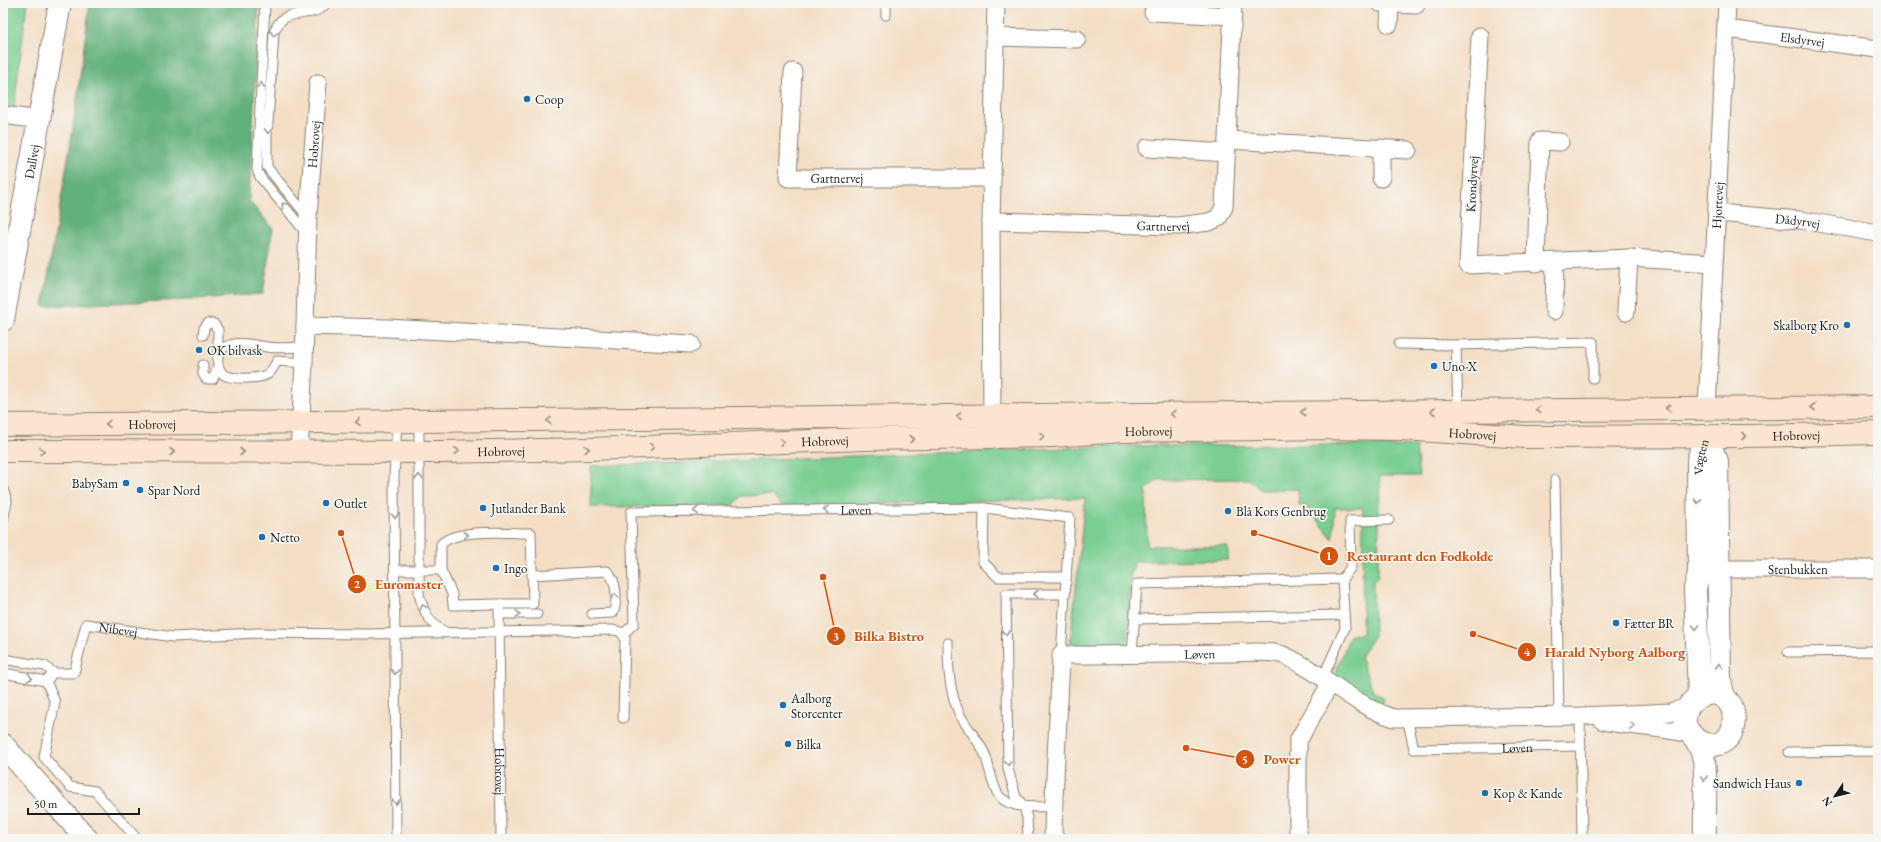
<svg xmlns="http://www.w3.org/2000/svg" width="1881" height="842" font-family="'EB Garamond',serif">
<style>
.green{fill:#7ace92;stroke:#4b7557}
.forest{fill:#63b17c;stroke:#40664c}
.lines{fill:none;stroke-linecap:round;stroke-linejoin:round}
.service-casing{stroke:#887e71;stroke-width:11}
.minor-casing{stroke:#887e71;stroke-width:19}
.tertiary-casing{stroke:#887e71;stroke-width:24}
.secondary-casing{stroke:#887e71;stroke-width:24}
.service{stroke:#fff;stroke-width:9}
.minor{stroke:#fff;stroke-width:17}
.tertiary{stroke:#fff;stroke-width:22}
.secondary{stroke:#fce5d0;stroke-width:22}
.oneway{stroke:#999}
.oneway2{stroke:#978b7f}
.poi-dot{fill:#1f6fb2;stroke:#f6f6f2;stroke-width:1.5}
.labels{text-anchor:middle;dominant-baseline:central;stroke-width:3.5;stroke-linejoin:round;paint-order:stroke}
.street-label{font-size:13px;fill:#1c1c1c;stroke:#f6f6f2}
.poi-label{font-size:13px;fill:#1c1c1c;stroke:#f6f6f2;text-anchor:start}
.leader{fill:none;stroke:#d4530e;stroke-width:1.5}
.callout-dot{fill:#d4530e;stroke:#f6f6f2;stroke-width:1.5}
.mark-label{font-size:12px;text-anchor:middle;font-weight:bold;fill:#fff}
.callout-label{font-size:14px;text-anchor:middle;font-weight:bold;fill:#d4530e;stroke:#f6f6f2;stroke-width:3.5;stroke-linejoin:round;paint-order:stroke}
</style>
<rect width="100%" height="100%" fill="#f6f6f2"/>
<filter id="ink" filterUnits="userSpaceOnUse"><feTurbulence type="fractalNoise" baseFrequency=".025" numOctaves="2"/><feDisplacementMap in="SourceGraphic" scale="8" xChannelSelector="R" yChannelSelector="G"/><feConvolveMatrix kernelMatrix="1 2 1 2 8 2 1 2 1" color-interpolation-filters="sRGB"/></filter>
<filter id="wash" filterUnits="userSpaceOnUse"><feTurbulence type="fractalNoise" baseFrequency=".012" numOctaves="4" result="noise"/><feDisplacementMap in="SourceGraphic" scale="16" xChannelSelector="R" yChannelSelector="G"/><feGaussianBlur stdDeviation="0.9" result="paint"/><feColorMatrix in="noise" values="0 0 0 0 0 0 0 0 0 0 0 0 0 0 0 0 0 1.4 0 .05"/><feComposite in="paint" operator="in"/></filter>
<g filter="url(#wash)">
<rect width="100%" height="100%" fill="#f4dfc6"/>
<g class="green">
<polygon points="3,3 27,3 14,107 3,106"/>
<polygon points="1367,445 1416,447 1419,476 1380,476 1378,576 1373,581 1374,635 1360,657 1373,691 1384,698 1381,707 1338,678 1336,672 1350,635 1362,634 1363,508 1335,508 1333,539 1306,506 1299,506 1298,489 1260,490 1249,479 1157,480 1146,490 1147,546 1227,546 1228,549 1228,560 1135,561 1130,577 1127,644 1070,646 1085,498 782,506 772,495 741,496 733,506 591,507 591,466 1121,446"/>
</g>
<polygon class="forest" points="90,3 259,3 249,201 273,228 263,294 185,300 43,306 73,128"/>
</g>
<g filter="url(#ink)">
<g class="lines">
<g class="service-casing">
<g id="service">
<polyline points="265,3 257,170 260,177 307,234"/>
<polyline points="886,15 886,3"/>
<path d="M307,216l-40,-49v-30l7,-104c8,-30 40,-11 52,-30"/>
<polyline points="203,335 204,328 208,323 214,324 218,330 218,354"/>
<polyline points="1399,344 1456,345 1458,411"/>
<polyline points="1456,345 1593,342 1593,378"/>
<path d="M304,363l-27,-2c-2,4 -5,10 -9,13 -8,5 -38,6 -45,0 -7,-7 -8,-22 2,-27 13,-7 28,-2 42,0 12,2 25,0 37,0"/>
<polyline points="203,365 203,374 206,379 213,379 218,367"/>
<path d="M419,422v172c4,16 10,31 27,38"/>
<polyline points="1555,480 1559,716"/>
<polyline points="3,489 7,501 3,521"/>
<polyline points="984,508 983,562 998,577 1066,577"/>
<polyline points="395,570 441,570"/>
<path d="M532,575l75,-4c10,9 11,30 6,42l-21,1"/>
<polyline points="1342,579 1351,567 1350,521 1389,520"/>
<path id="s1" d="M499,604l-46,1 -1,-11 -11,-24v-26c17,-16 67,-11 90,-11l2,71h-34l2,235"/>
<polyline points="500,614 537,614"/>
<polyline points="1135,619 1344,615"/>
<path id="s2" d="M623,634l11,-10 -3,-112 353,-4 86,10 -9,137"/>
<path d="M948,643c0,25 1,49 12,72 8,15 20,26 26,42 3,10 8,34 14,40 14,13 36,9 54,10"/>
<polyline points="1788,652 1878,651"/>
<polyline points="1132,654 1137,584 1342,579 1345,628 1323,677"/>
<path id="s3" d="M3,659l42,7 9,7h20l12,-49 87,13 85,-4 109,1 246,-4 8,2 4,6 -2,80"/>
<polyline points="3,673 46,681 50,677"/>
<polyline points="46,681 55,702 44,757 70,787 95,791 137,839"/>
<polyline points="1580,716 1582,839"/>
<path id="s4" d="M1407,718l7,31 167,-3"/>
<polyline points="1789,752 1878,751"/>
<polyline points="396,839 394,477 397,421"/>
<polyline points="1028,839 1027,818 1024,806 1016,797 1008,769 1006,594 1065,594"/>
</g>
</g>
<g class="minor-casing">
<g id="minor">
<polyline points="1380,3 1416,5"/>
<polyline points="1153,12 1233,16"/>
<polyline points="1389,24 1390,4"/>
<path id="s5" d="M1726,29l152,20"/>
<polyline points="1480,36 1468,265 1629,258 1714,263"/>
<polyline points="995,37 1077,39"/>
<path id="s6" d="M793,72l-5,106h204"/>
<polyline points="3,115 40,120"/>
<polyline points="1227,140 1408,150"/>
<polyline points="1147,148 1227,153"/>
<polyline points="1381,178 1381,148"/>
<path id="s7" d="M1717,213l83,7 78,13"/>
<path id="s8" d="M991,221l187,5 31,-4 9,-4 6,-11 9,-204"/>
<polyline points="1536,263 1540,141 1560,142"/>
<polyline points="1554,311 1555,262"/>
<polyline points="1626,312 1629,258"/>
<polyline points="305,326 387,328 691,344"/>
<path id="s9" d="M1707,408l20,-405"/>
<polyline points="992,427 991,221 996,3"/>
<path id="s10" d="M299,452l5,-89 4,-146 10,-134"/>
<path id="s11" d="M1719,569h159"/>
<path d="M1603,721c29,6 59,6 87,13"/>
<path id="s12" d="M1056,839l-3,-4c1,-60 6,-120 8,-180 54,0 108,-1 162,-2 14,0 48,-3 60,2 40,17 69,50 111,63l186,-2 71,-3 20,-1 17,-5"/>
<polyline points="1298,839 1298,741 1330,684"/>
</g>
</g>
<g class="tertiary-casing">
<g id="tertiary">
<path id="s13" d="M3,320l57,-317"/>
<polyline points="1705,436 1717,461 1720,680 1724,698"/>
<path id="s14" d="M1699,696l-4,-108 4,-15 -1,-113 7,-24"/>
<path d="M1696,740c50,25 49,-62 5,-44 -10,4 -16,13 -16,24 0,10 6,13 11,20 3,5 7,14 8,20 3,25 0,54 1,79"/>
<polyline points="3,745 87,839"/>
</g>
</g>
<g class="secondary-casing">
<g id="secondary">
<path id="s15" d="M3,425l1875,-18"/>
<path id="s16" d="M3,451l438,1 148,-3 275,-10 188,-3 70,-5 208,-3 72,1 123,8 223,-1 130,-3"/>
</g>
</g>
<use href="#service" class="service"/>
<use href="#minor" class="minor"/>
<use href="#tertiary" class="tertiary"/>
<use href="#secondary" class="secondary"/>
</g>
<defs><path id="oneway-chevron" d="M-2-3.5L2.5 0L-2 3.5" fill="none" stroke-width="1.6" stroke-linecap="round" stroke-linejoin="round"/></defs>
<g class="oneway">
<use href="#oneway-chevron" transform="translate(274 34) rotate(98)"/>
<use href="#oneway-chevron" transform="translate(261 85) rotate(-88)"/>
<use href="#oneway-chevron" transform="translate(268 131) rotate(93)"/>
<use href="#oneway-chevron" transform="translate(284 205) rotate(-130)"/>
<use href="#oneway-chevron" transform="translate(419 477) rotate(-91)"/>
<use href="#oneway-chevron" transform="translate(1698 501) rotate(89)"/>
<use href="#oneway-chevron" transform="translate(826 510) rotate(179)"/>
<use href="#oneway-chevron" transform="translate(696 511) rotate(179)"/>
<use href="#oneway-chevron" transform="translate(395 516) rotate(89)"/>
<use href="#oneway-chevron" transform="translate(466 535) rotate(-6)"/>
<use href="#oneway-chevron" transform="translate(1036 594) rotate(180)"/>
<use href="#oneway-chevron" transform="translate(615 596) rotate(-91)"/>
<use href="#oneway-chevron" transform="translate(423 607) rotate(-109)"/>
<use href="#oneway-chevron" transform="translate(518 614) rotate(1)"/>
<use href="#oneway-chevron" transform="translate(1696 627) rotate(88)"/>
<use href="#oneway-chevron" transform="translate(1006 633) rotate(90)"/>
<use href="#oneway-chevron" transform="translate(1719 666) rotate(-91)"/>
<use href="#oneway-chevron" transform="translate(395 672) rotate(91)"/>
<use href="#oneway-chevron" transform="translate(30 678) rotate(12)"/>
<use href="#oneway-chevron" transform="translate(1632 726) rotate(7)"/>
<use href="#oneway-chevron" transform="translate(1008 763) rotate(86)"/>
<use href="#oneway-chevron" transform="translate(1704 778) rotate(89)"/>
<use href="#oneway-chevron" transform="translate(396 802) rotate(88)"/>
</g>
<g class="oneway2">
<use href="#oneway-chevron" transform="translate(1813 407) rotate(180)"/>
<use href="#oneway-chevron" transform="translate(1668 408) rotate(-180)"/>
<use href="#oneway-chevron" transform="translate(1538 410) rotate(179)"/>
<use href="#oneway-chevron" transform="translate(1433 411) rotate(180)"/>
<use href="#oneway-chevron" transform="translate(1303 412) rotate(179)"/>
<use href="#oneway-chevron" transform="translate(1173 414) rotate(179)"/>
<use href="#oneway-chevron" transform="translate(959 416) rotate(179)"/>
<use href="#oneway-chevron" transform="translate(549 421) rotate(179)"/>
<use href="#oneway-chevron" transform="translate(358 422) rotate(179)"/>
<use href="#oneway-chevron" transform="translate(108 424) rotate(179)"/>
<use href="#oneway-chevron" transform="translate(1042 436) rotate(-1)"/>
<use href="#oneway-chevron" transform="translate(1744 436)"/>
<use href="#oneway-chevron" transform="translate(912 439) rotate(-1)"/>
<use href="#oneway-chevron" transform="translate(782 442) rotate(-2)"/>
<use href="#oneway-chevron" transform="translate(652 447) rotate(-2)"/>
<use href="#oneway-chevron" transform="translate(587 449) rotate(-1)"/>
<use href="#oneway-chevron" transform="translate(42 451)"/>
<use href="#oneway-chevron" transform="translate(457 451) rotate(-1)"/>
<use href="#oneway-chevron" transform="translate(172 452)"/>
<use href="#oneway-chevron" transform="translate(242 452)"/>
</g>
</g>
<g class="poi-dot">
<circle cx="527" cy="99" r="4"/>
<circle cx="1847" cy="325" r="4"/>
<circle cx="199" cy="350" r="4"/>
<circle cx="1434" cy="366" r="4"/>
<circle cx="126" cy="483" r="4"/>
<circle cx="140" cy="490" r="4"/>
<circle cx="326" cy="503" r="4"/>
<circle cx="483" cy="508" r="4"/>
<circle cx="1228" cy="511" r="4"/>
<circle cx="262" cy="537" r="4"/>
<circle cx="496" cy="568" r="4"/>
<circle cx="1616" cy="623" r="4"/>
<circle cx="783" cy="705" r="4"/>
<circle cx="788" cy="744" r="4"/>
<circle cx="1799" cy="783" r="4"/>
<circle cx="1485" cy="793" r="4"/>
</g>
<g class="labels">
<g class="street-label">
<text stroke="none"><textPath href="#s5" startOffset="77">Elsdyrvej</textPath></text>
<text stroke="none"><textPath href="#s10" startOffset="308">Hobrovej</textPath></text>
<text stroke="none"><textPath href="#s13" startOffset="161">Dallvej</textPath></text>
<text stroke="none"><textPath href="#s6" startOffset="155">Gartnervej</textPath></text>
<text transform="translate(1472 184) rotate(-87)">Krondyrvej</text>
<text stroke="none"><textPath href="#s9" startOffset="203">Hjortevej</textPath></text>
<text stroke="none"><textPath href="#s7" startOffset="81">Dådyrvej</textPath></text>
<text stroke="none"><textPath href="#s8" startOffset="172">Gartnervej</textPath></text>
<text stroke="none"><textPath href="#s15" startOffset="149">Hobrovej</textPath></text>
<text stroke="none"><textPath href="#s16" startOffset="1146">Hobrovej</textPath></text>
<text stroke="none"><textPath href="#s16" startOffset="1470">Hobrovej</textPath></text>
<text stroke="none"><textPath href="#s16" startOffset="1794">Hobrovej</textPath></text>
<text stroke="none"><textPath href="#s16" startOffset="822">Hobrovej</textPath></text>
<text stroke="none"><textPath href="#s16" startOffset="498">Hobrovej</textPath></text>
<text stroke="none"><textPath href="#s14" startOffset="240">Vægten</textPath></text>
<text stroke="none"><textPath href="#s2" startOffset="352">Løven</textPath></text>
<text stroke="none"><textPath href="#s11" startOffset="79">Stenbukken</textPath></text>
<text stroke="none"><textPath href="#s3" startOffset="157">Nibevej</textPath></text>
<text stroke="none"><textPath href="#s12" startOffset="324">Løven</textPath></text>
<text stroke="none"><textPath href="#s4" startOffset="135">Løven</textPath></text>
<text stroke="none"><textPath href="#s1" startOffset="474">Hobrovej</textPath></text>
</g>
<g class="poi-label">
<text x="535" y="99">Coop</text>
<text x="1839" y="325" text-anchor="end">Skalborg Kro</text>
<text x="207" y="350">OK bilvask</text>
<text x="1442" y="366">Uno-X</text>
<text x="118" y="483" text-anchor="end">BabySam</text>
<text x="148" y="490">Spar Nord</text>
<text x="334" y="503">Outlet</text>
<text x="491" y="508">Jutlander Bank</text>
<text x="1236" y="511">Blå Kors Genbrug</text>
<text x="270" y="537">Netto</text>
<text x="504" y="568">Ingo</text>
<text x="1624" y="623">Fætter BR</text>
<text x="791" y="698">Aalborg<tspan x="791" dy="15">Storcenter</tspan></text>
<text x="796" y="744">Bilka</text>
<text x="1791" y="783" text-anchor="end">Sandwich Haus</text>
<text x="1493" y="793">Kop &amp; Kande</text>
</g>
</g>
<path class="leader" d="M1254 533L1329 556M341 533L357 584M823 577L836 636M1473 634L1527 652M1186 748L1245 759"/>
<g class="callout-dot">
<circle cx="1254" cy="533" r="4"/>
<circle cx="341" cy="533" r="4"/>
<circle cx="823" cy="577" r="4"/>
<circle cx="1473" cy="634" r="4"/>
<circle cx="1186" cy="748" r="4"/>
<circle cx="1329" cy="556" r="10"/>
<circle cx="357" cy="584" r="10"/>
<circle cx="836" cy="636" r="10"/>
<circle cx="1527" cy="652" r="10"/>
<circle cx="1245" cy="759" r="10"/>
</g>
<g class="mark-label">
<text x="1329" y="560">1</text>
<text x="357" y="588">2</text>
<text x="836" y="640">3</text>
<text x="1527" y="656">4</text>
<text x="1245" y="764">5</text>
</g>
<g class="callout-label">
<text x="1420" y="561">Restaurant den Fodkolde</text>
<text x="409" y="589">Euromaster</text>
<text x="889" y="641">Bilka Bistro</text>
<text x="1615" y="657">Harald Nyborg Aalborg</text>
<text x="1282" y="764">Power</text>
</g>
<rect width="1881" height="842" fill="none" stroke="#f6f6f2" stroke-width="16"/>
<g transform="translate(1835 796) rotate(235)" stroke="#f6f6f2" stroke-width="3" paint-order="stroke">
<path d="M0-3L7 15L0 10L-7 15Z" fill="#1c1c1c"/>
<text y="-6" font-size="11" font-weight="bold" text-anchor="middle" fill="#1c1c1c">N</text>
</g>
<path d="M28 808v6h111v-6" fill="none" stroke="#1c1c1c" stroke-width="2"/>
<text x="34" y="808" font-size="12" fill="#1c1c1c" stroke="#f6f6f2" stroke-width="3" paint-order="stroke">50 m</text>
</svg>
